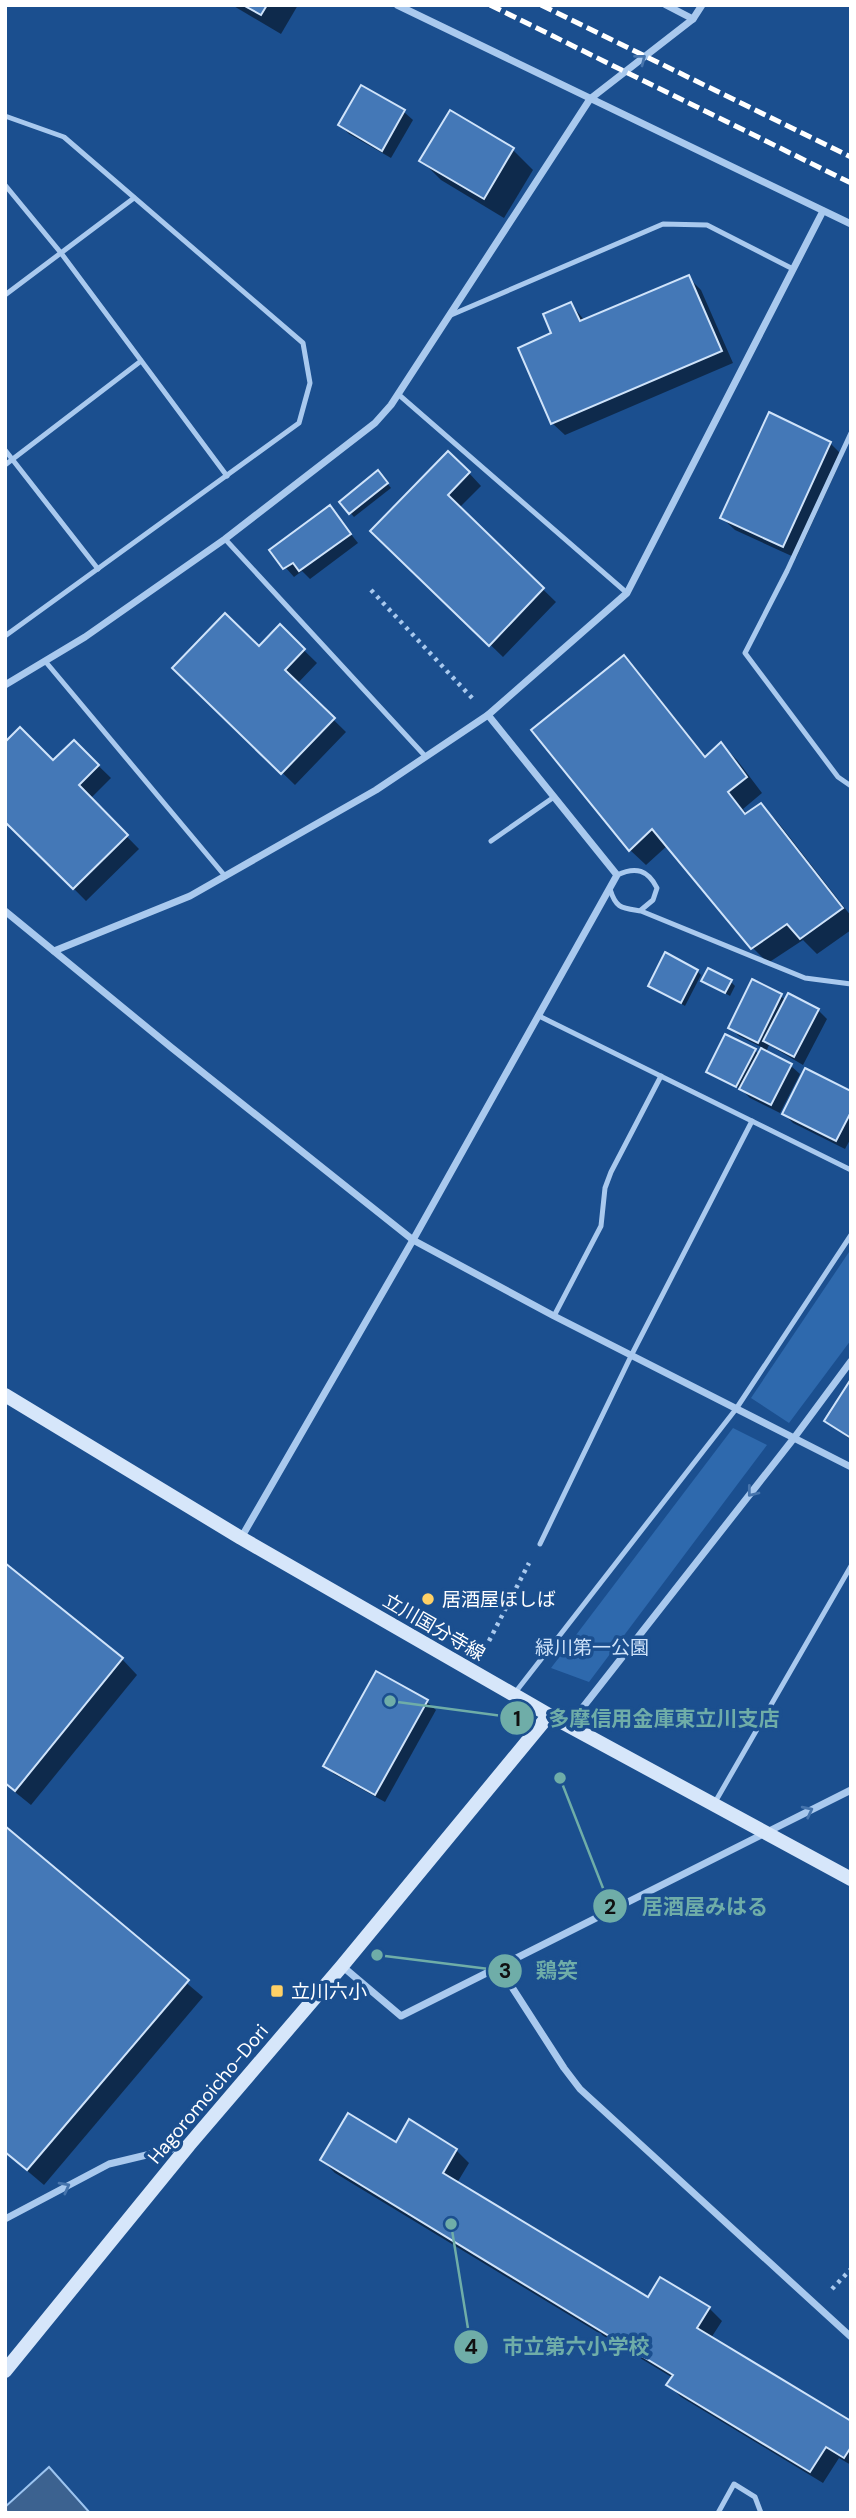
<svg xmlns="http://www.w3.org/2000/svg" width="856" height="2518" font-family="'DM Sans','Noto Sans JP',sans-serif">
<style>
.green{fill:#2e69ad}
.water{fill:#3c6290;stroke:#9cc4f0;stroke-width:2}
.shadow{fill:#0007}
.building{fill:#4478b7;stroke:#cfe3fa;stroke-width:2}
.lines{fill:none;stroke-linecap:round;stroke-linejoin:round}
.path{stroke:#a9c9ee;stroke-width:4.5;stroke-dasharray:3.5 5;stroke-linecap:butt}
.lane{stroke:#a9c9ee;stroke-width:5}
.street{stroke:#a9c9ee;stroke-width:7}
.secondary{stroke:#d6e6fa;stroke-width:14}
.rail{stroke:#fff;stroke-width:5;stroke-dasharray:12 5;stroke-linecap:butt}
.oneway{stroke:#4674ac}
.poi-dot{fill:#ffd166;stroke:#1b4f8f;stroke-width:2.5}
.labels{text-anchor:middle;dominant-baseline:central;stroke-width:7;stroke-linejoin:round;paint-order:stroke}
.poi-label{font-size:19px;fill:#fff;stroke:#1b4f8f;text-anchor:start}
.street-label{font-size:19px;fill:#fff;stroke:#1b4f8f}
.park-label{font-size:19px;fill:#cfe3fa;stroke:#1b4f8f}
.leader{fill:none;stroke:#6fada8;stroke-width:2.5}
.callout-dot{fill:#6fada8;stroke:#1b4f8f;stroke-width:2.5}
.mark-label{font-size:21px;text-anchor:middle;font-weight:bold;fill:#111}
.callout-label{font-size:21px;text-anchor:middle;font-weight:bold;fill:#6fada8;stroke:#1b4f8f;stroke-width:7;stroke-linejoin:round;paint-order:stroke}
</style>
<rect width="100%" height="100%" fill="#1b4f8f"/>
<g class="green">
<polygon points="851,1249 851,1340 789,1423 751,1398"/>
<polygon points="733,1428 767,1445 589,1682 551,1668"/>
</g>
<polygon class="water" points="49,2467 90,2513 7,2513 5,2507"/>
<g class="shadow">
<polygon points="232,5 298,5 281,34"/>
<polygon points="362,88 404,112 413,120 391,158 349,134 340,125"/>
<polygon points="451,112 513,150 533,170 504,218 441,180 422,161"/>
<polygon points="688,277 701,290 733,363 565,435 552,423 554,334 571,304 585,321"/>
<polygon points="830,443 843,456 796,558 735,530 722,518"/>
<polygon points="469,473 481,486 459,508 556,602 503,657 373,531"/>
<polygon points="382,477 391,488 354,517 341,502"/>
<polygon points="330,508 358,543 310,579 302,571 294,577 271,551"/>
<polygon points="280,627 317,663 297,684 346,732 295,785 174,668 259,648"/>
<polygon points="624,658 640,674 707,758 721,744 737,760 762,793 743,809 747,814 761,805 777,821 851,916 851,930 817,954 803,940 768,963 753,948 668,845 646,865 630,850"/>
<polygon points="74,742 111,778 90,799 139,849 86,901 5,819"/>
<polygon points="697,971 701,975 685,1006 650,985"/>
<polygon points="703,980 731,982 735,986 730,996"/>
<polygon points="781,996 786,1001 818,1010 827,1019 803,1065 769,1045 766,1052 791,1066 800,1074 780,1113 750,1098 741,1089 708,1071 755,1050 759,1055 763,1048 739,1036 730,1027"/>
<polygon points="851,1093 851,1138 845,1149 793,1123 784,1114"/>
<polygon points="851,1383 851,1440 826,1421"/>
<polygon points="5,1565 122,1659 137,1675 31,1805 5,1784"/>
<polygon points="427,1702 436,1710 385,1802 334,1774 326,1766"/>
<polygon points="5,1829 203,1997 44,2185 5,2152"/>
<polygon points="396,2144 456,2150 469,2163 457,2183 649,2299 661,2279 709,2308 722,2321 711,2338 851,2423 851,2465 839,2458 823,2483 681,2397 669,2385 673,2378 335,2173 322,2160"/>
</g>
<g class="building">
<polygon points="243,5 267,5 261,15"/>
<polygon points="361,85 405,110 382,151 338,125"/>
<polygon points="450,110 514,148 484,199 419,161"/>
<polygon points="689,275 722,351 551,424 518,348 551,333 543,314 571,302 580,321"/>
<polygon points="769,412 831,442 783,547 720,518"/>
<polygon points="448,451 470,472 448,495 544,588 489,646 370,531"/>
<polygon points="378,470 388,483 349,514 339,502"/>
<polygon points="330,505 351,534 299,571 293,563 283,569 269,550"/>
<polygon points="225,613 259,646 280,624 305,649 285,670 335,718 281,774 172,668"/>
<polygon points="624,655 705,757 721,742 747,777 728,792 745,814 761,803 843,908 800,939 787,924 751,949 652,829 629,851 531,730"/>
<polygon points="20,727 53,760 74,740 99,765 79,785 128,835 73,889 5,822 5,742"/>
<polygon points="665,952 698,970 681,1003 648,986"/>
<polygon points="708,968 732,980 725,993 701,981"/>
<polygon points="752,979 782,994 758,1043 728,1028"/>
<polygon points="788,993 819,1009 794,1057 763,1041"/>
<polygon points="725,1034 756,1049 736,1087 706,1072"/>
<polygon points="761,1048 792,1064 771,1105 739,1089"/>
<polygon points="805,1068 851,1091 851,1112 836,1141 782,1114"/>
<polygon points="851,1379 851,1438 824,1421"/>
<polygon points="5,1563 123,1658 15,1791 5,1783"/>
<polygon points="376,1671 428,1700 375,1795 323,1766"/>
<polygon points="5,1826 189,1980 27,2170 5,2152"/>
<polygon points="348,2113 396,2142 409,2119 457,2149 443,2173 648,2297 660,2277 710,2307 697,2328 851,2421 851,2447 844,2458 826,2447 810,2472 666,2385 673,2375 320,2160"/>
</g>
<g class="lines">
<g class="path">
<polyline points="371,590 473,699"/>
<polyline points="489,1641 529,1563"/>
<polyline points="832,2289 851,2269"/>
</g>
<g class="lane">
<polyline points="5,116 64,137 303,343 310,383 299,423 5,636"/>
<polyline points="5,185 61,253 227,476"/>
<polyline points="5,295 134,198"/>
<polyline points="451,315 663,224 707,225 793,269"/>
<polyline points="398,394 627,593"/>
<polyline points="851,433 787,571 745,653 838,777 851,786"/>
<polyline points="5,450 98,569"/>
<polyline points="5,465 141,361"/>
<polyline points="225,539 426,757"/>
<polyline points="45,661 225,876"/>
<polyline points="491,841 554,797"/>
<path d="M617,875c19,-9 31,-5 40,13l-4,12 -12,10"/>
<path d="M610,889c6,20 12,19 31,22l164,67 46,6"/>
<polyline points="539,1016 851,1170"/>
<polyline points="554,1316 601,1226 605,1188 611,1172 661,1076"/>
<polyline points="540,1544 632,1354 752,1121"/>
<polyline points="514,1694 736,1409 851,1235"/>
<polyline points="714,1804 851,1566"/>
<polyline points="718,2513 734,2484 755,2497 761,2513"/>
</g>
<g class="street">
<polyline points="397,5 851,224"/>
<polyline points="666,5 693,19"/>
<polyline points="5,685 85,637 225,539 375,423 391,405 590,99 693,19 702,5"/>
<polyline points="5,911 172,1048 413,1240 554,1316 851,1467"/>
<polyline points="54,951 190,896 376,790 488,715 627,593 823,211"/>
<polyline points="241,1538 413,1240 617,875 488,715"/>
<polyline points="569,1725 794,1438 851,1361"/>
<polyline points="342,1966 401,2016 851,1790"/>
<polyline points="499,1967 564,2068 580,2089 851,2337"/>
<polyline points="5,2219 109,2164 184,2146"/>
</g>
<g class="secondary">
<polyline points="5,1395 241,1538 549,1715 851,1879"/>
<polyline points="5,2371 189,2145 342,1966 549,1715"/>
</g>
<g class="rail">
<polyline points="490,5 851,183"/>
<polyline points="541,5 851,157"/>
</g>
</g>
<defs><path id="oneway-chevron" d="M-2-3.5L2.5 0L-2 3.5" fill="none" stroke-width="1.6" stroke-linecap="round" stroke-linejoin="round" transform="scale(1.75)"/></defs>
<g class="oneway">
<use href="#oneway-chevron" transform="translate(641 59) rotate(-38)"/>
<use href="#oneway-chevron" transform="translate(752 1492) rotate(128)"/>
<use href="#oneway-chevron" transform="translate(808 1811) rotate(-27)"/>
<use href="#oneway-chevron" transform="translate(65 2187) rotate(-28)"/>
</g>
<g class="poi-dot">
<circle cx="428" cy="1599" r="7"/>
<rect x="270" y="1984" width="14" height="14" rx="3.5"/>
</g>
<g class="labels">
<g class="poi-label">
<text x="442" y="1599">居酒屋ほしば</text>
<text x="291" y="1991">立川六小</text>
</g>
<g class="street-label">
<text transform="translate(434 1627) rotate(30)">立川国分寺線</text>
<text transform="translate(208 2094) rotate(-50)">Hagoromoicho-Dori</text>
</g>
<g class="park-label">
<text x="592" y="1647">緑川第一公園</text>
</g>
</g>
<path class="leader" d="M390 1701L517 1718M560 1778L610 1906M377 1955L505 1971M451 2224L471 2347"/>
<g class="callout-dot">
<circle cx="390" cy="1701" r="7"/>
<circle cx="560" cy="1778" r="7"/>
<circle cx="377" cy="1955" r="7"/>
<circle cx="451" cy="2224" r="7"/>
<circle cx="517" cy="1718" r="18"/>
<circle cx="610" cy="1906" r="18"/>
<circle cx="505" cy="1971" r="18"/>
<circle cx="471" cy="2347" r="18"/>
</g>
<g class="mark-label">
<text x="517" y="1726">1</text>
<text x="610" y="1914">2</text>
<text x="505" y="1978">3</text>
<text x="471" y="2354">4</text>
</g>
<g class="callout-label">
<text x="664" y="1726">多摩信用金庫東立川支店</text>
<text x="705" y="1914">居酒屋みはる</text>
<text x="557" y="1978">鶏笑</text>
<text x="576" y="2354">市立第六小学校</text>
</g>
<rect width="856" height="2518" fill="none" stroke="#ffffff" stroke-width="14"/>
</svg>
